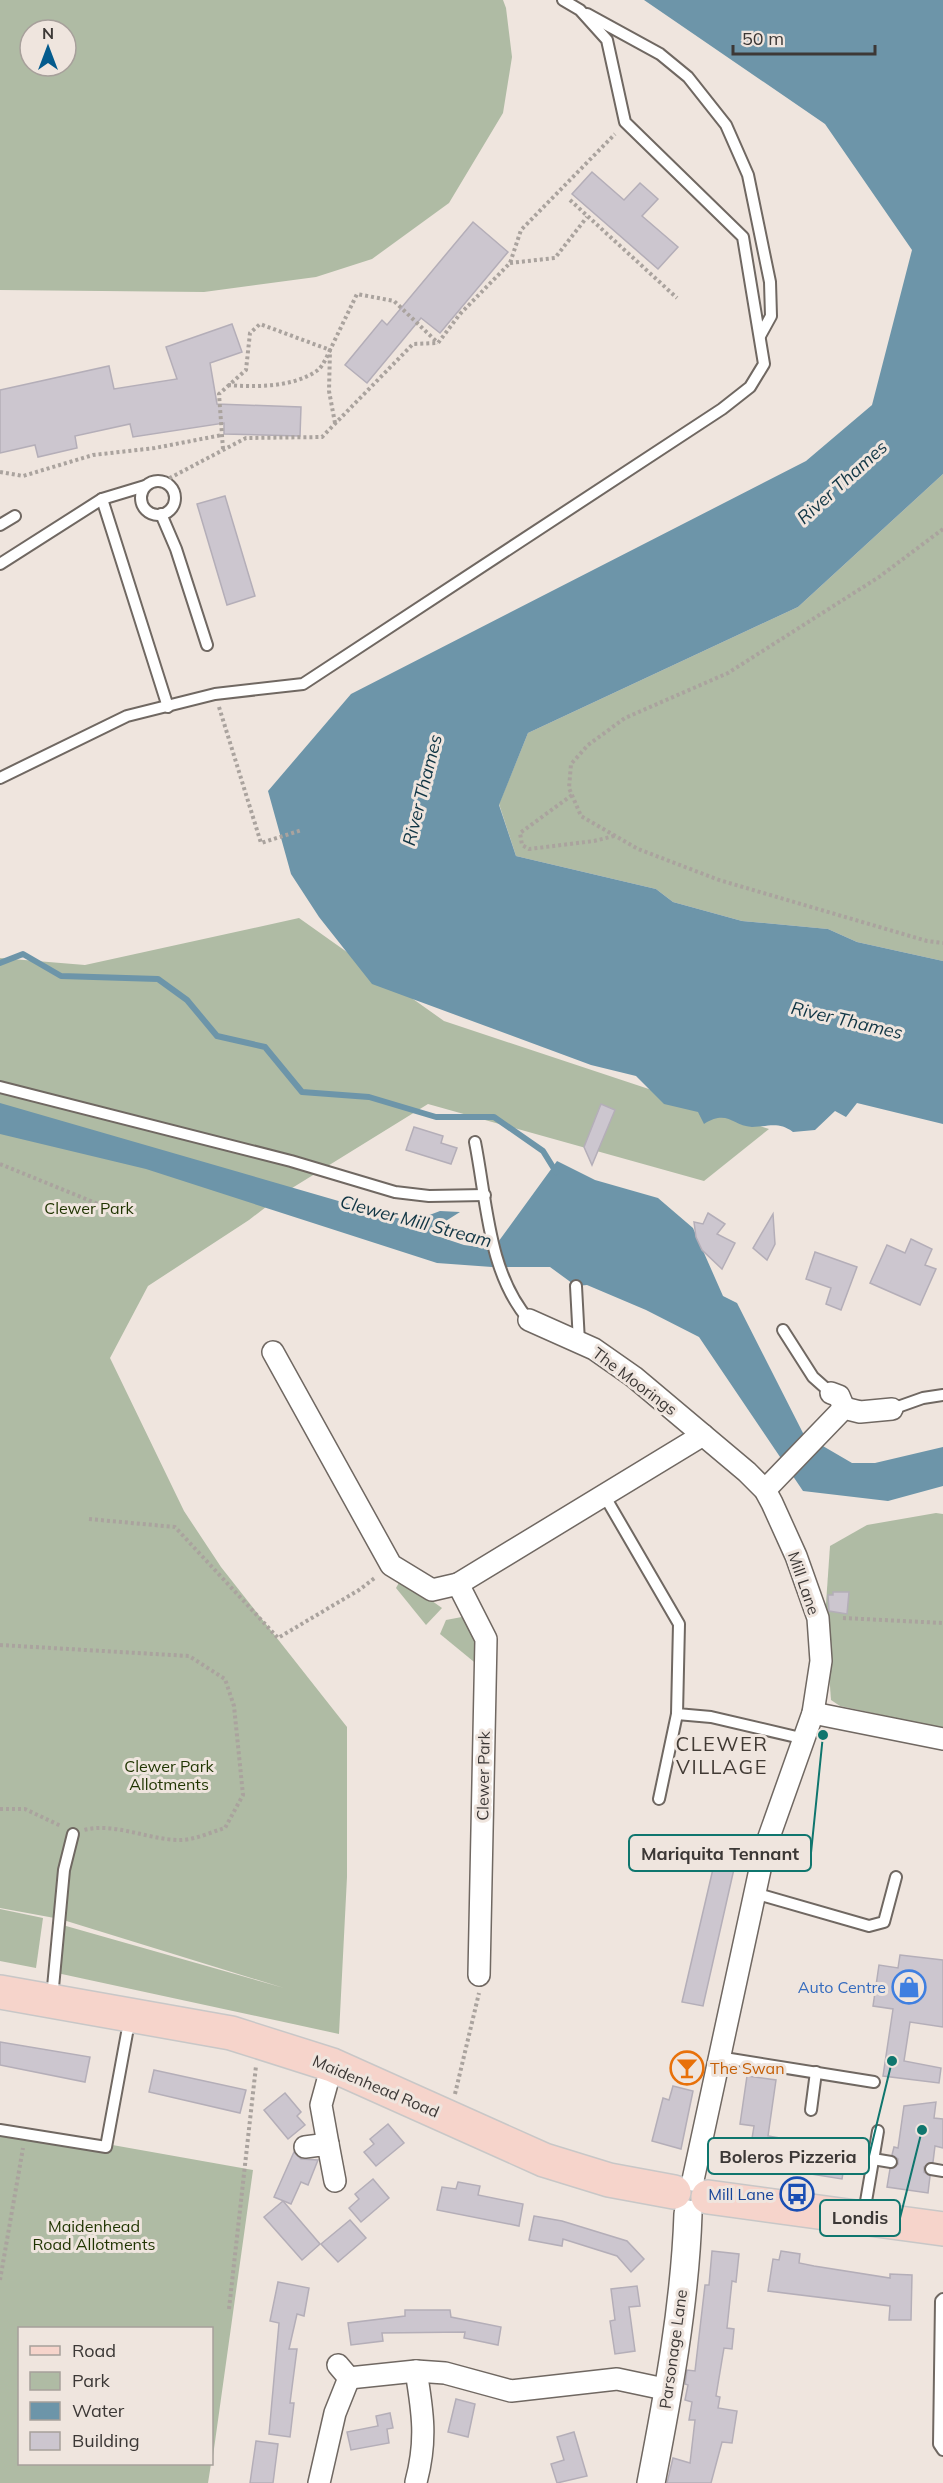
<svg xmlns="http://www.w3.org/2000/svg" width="943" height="2483" font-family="Mulish,sans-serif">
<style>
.green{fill:#afbba4;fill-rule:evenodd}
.water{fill:#6d95a9}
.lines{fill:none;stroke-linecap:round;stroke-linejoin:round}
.stream{stroke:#6d95a9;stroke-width:6}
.building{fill:#ccc6cf;stroke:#b4aeb8;stroke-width:1.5}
.service-casing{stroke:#706862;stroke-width:14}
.minor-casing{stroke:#706862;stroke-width:24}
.tertiary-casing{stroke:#706862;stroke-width:30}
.primary-casing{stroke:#c8c7c7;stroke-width:36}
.path{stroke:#aaa39e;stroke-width:4;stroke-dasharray:3 3;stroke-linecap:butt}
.service{stroke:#fff;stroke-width:10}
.minor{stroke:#fff;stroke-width:21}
.tertiary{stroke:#fff;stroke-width:27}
.primary{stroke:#f6d4cb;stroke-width:33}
.labels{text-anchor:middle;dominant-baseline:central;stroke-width:6;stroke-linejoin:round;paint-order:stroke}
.park-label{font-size:16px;fill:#1f3400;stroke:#efe5de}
.street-label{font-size:16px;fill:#3c3836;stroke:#efe5de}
.shop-label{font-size:16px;fill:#366cbe;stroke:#efe5de;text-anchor:end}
.food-label{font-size:16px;fill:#c56008;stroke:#efe5de;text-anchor:start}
.transit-label{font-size:16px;fill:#164399;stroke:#efe5de;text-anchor:end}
.water-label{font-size:18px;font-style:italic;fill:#103544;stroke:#efe5de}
.quarter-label{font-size:20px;letter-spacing:1.5px;fill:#413a34;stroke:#efe5de}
.leader{fill:none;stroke:#0f766e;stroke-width:2}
.callout-dot{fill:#0f766e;stroke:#efe5de;stroke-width:2}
.callout{fill:#efe5de;stroke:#0f766e;stroke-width:2}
.callout-label{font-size:18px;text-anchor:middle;font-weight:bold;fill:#3c3836}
</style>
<rect width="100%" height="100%" fill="#efe5de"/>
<g class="green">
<path d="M0,0h503l3,8 6,49 -9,56 -54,90 -77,56 -56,18 -112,15 -204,-2zM30,30h36v36h-36z"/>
<polygon points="943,474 943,961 857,942 828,929 742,921 673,902 656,889 516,856 499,804 528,733 798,607"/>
<polygon points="299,918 444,1021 769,1129 704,1181 428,1104 284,1193 249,1220 148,1286 110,1358 184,1511 221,1567 347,1727 347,1877 339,2034 57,1973 59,1924 284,1988 60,1919 0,1908 0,958 85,965"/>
<polygon points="936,1513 943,1514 943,1728 840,1706 831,1700 825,1618 830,1546 867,1525"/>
<polygon points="401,1579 442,1608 426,1625 396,1588"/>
<polygon points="467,1616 478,1637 479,1666 440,1634 446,1620"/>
<polygon points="0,1909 43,1918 36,1968 0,1961"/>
<polygon points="0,2125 253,2170 212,2463 212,2328 20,2328 20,2464 211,2464 208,2483 0,2483"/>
</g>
<g class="water">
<path d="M644,0h299v474l-145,133 -270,126 -29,72 17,51 140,33 17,13 69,19 86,8 29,13 86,19v163l-86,-21 -11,14 -11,-6 -20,19 -22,2c-15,-11 -25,-5 -41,-5 -20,-1 -24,-18 -48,-3l-6,-12 -34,-8 -28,-28 -45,-11 -219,-81 -53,-67 -28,-43 -23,-83 83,-97 455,-233 66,-56 40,-155 -87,-126z"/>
<polygon points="0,1103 411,1222 440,1211 460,1212 441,1224 431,1234 464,1245 493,1249 557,1161 595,1180 658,1198 693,1228 723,1296 737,1303 804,1435 852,1463 875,1463 943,1447 943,1486 888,1501 803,1491 699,1337 646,1310 587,1285 576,1286 550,1267 492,1267 437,1263 146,1169 0,1134"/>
</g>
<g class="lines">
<polyline class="stream" points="0,963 23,954 61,976 158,979 187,1000 217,1036 265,1047 302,1092 369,1097 436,1117 494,1117 543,1151 556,1172"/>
</g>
<g class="building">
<polygon points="592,172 624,200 640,183 658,199 642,216 678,247 658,269 572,194"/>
<polygon points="473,222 508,252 440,333 421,318 367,383 345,365 382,320 387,325"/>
<polygon points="232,324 242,352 210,363 217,404 301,407 300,436 224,434 224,423 133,437 130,424 75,436 77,448 38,457 35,445 0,453 0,390 109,366 114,389 177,379 166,347"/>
<polygon points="225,496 255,596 227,605 197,504"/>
<polygon points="601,1104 615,1110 592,1165 584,1147"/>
<polygon points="414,1127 443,1136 441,1143 457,1148 451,1164 406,1150"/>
<polygon points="708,1213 725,1224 717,1234 735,1243 722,1269 702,1250 696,1237 694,1222 703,1224"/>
<polygon points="773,1214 775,1244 767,1260 753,1248"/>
<polygon points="911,1239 932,1249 925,1265 936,1269 920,1305 870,1283 887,1245 905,1253"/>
<polygon points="815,1252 857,1267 841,1310 826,1304 831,1288 806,1279"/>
<polygon points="833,1592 849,1592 847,1614 829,1611 828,1595 833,1595"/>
<polygon points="716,1856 736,1860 703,2006 682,2002"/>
<polygon points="900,1955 943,1960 943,2027 910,2022 904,2061 941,2068 939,2083 883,2076 893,2009 873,2006 879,1965 898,1968"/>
<polygon points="0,2042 90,2057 85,2082 0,2065"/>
<polygon points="154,2070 246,2090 240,2113 149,2092"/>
<polygon points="747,2076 776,2080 768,2136 847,2149 842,2179 748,2164 754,2126 740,2124"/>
<polygon points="673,2086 693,2091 681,2149 652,2141 663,2098 669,2100"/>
<polygon points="285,2093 301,2112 297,2116 305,2125 288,2139 264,2110"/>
<polygon points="936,2102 934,2118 943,2119 943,2148 935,2146 933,2162 924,2167 924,2172 930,2176 928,2193 887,2187 890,2169 898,2164 898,2159 892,2155 894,2147 898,2148 904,2106"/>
<polygon points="388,2124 404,2143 376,2166 364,2152 374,2144 370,2139"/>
<polygon points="294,2152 301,2159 318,2160 308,2185 301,2182 291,2204 274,2197"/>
<polygon points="373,2179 389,2198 361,2222 349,2208 359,2199 355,2194"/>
<polygon points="458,2182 480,2186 478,2195 523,2204 519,2226 437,2210 442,2187 456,2189"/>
<polygon points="283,2201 320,2244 302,2260 264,2217"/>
<polygon points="534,2216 562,2221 627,2241 644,2259 631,2272 617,2256 563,2239 562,2246 529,2240"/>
<polygon points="350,2220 366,2238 338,2262 321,2244"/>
<polygon points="712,2251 739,2254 736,2282 732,2281 727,2328 734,2329 732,2349 724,2348 716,2396 720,2397 718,2408 737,2411 732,2443 722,2442 711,2483 667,2483 673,2458 690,2463 695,2420 689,2420 692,2402 685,2400 688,2385 685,2384 687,2370 695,2371 705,2285 709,2285"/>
<polygon points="781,2251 800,2254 799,2263 814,2266 890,2278 890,2274 912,2275 911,2320 889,2320 890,2306 768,2291 773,2259 779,2260"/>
<polygon points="278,2282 309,2288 304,2316 297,2314 289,2349 297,2349 290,2403 294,2403 290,2437 269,2434 279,2323 270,2321"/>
<polygon points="637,2286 640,2306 629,2307 635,2351 615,2354 610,2321 615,2320 611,2289"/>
<polygon points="405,2310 450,2310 451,2317 501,2327 498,2345 464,2338 465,2332 382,2333 383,2341 351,2345 348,2323 405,2316"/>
<polygon points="456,2399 475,2404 468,2437 448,2432"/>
<polygon points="390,2413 393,2428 387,2429 389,2443 351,2450 347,2432 378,2426 376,2416"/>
<polygon points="574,2432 587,2476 557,2483 551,2464 564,2460 557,2437"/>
<polygon points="256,2441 278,2444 273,2483 250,2483"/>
</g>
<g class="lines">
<g class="service-casing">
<g id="service">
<polyline points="587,14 660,54 688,77 726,125 748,175 770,282 771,316 760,336"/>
<circle cx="158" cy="498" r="17"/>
<polyline points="102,499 168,707"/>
<polyline points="161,514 176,549 207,645"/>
<polyline points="0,525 15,516"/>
<polyline points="0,564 102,499 145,486"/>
<polyline points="0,778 127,716 215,694 303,684 722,409 750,387 764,364 743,237 625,122 607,40 580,10 563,0"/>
<polyline points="0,1087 291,1161 395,1192 429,1196 485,1195"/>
<path d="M475,1142c12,60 13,131 54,178"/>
<polyline points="576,1286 579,1342"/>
<polyline points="783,1330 813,1377 831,1393"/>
<polyline points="892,1409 923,1398 943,1395"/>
<polyline points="604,1495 679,1624 677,1714 711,1717 805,1739"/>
<polyline points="659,1799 677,1714"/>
<polyline points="754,1893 869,1926 884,1922 896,1877"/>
<polyline points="52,1998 64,1870 73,1834"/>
<polyline points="718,2057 874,2082"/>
<polyline points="811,2110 816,2072"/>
<polyline points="0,2130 106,2147 127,2033 133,2018"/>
<polyline points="873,2159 891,2162"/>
<polyline points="931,2169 943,2171"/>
<polyline points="864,2213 878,2131"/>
<polyline points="943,2299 941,2301 939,2444 943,2450"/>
</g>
</g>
<g class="minor-casing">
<g id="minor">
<polyline points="529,1320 594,1349 634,1377 747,1472 765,1490 772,1503 796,1556 818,1618 821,1661 813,1713 764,1851 693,2180"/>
<polyline points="273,1352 391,1565 432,1590 458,1584 486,1639 479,1975"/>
<polyline points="831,1393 839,1396 844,1408"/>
<polyline points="765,1490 844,1408 860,1412 892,1409"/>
<polyline points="458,1584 703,1435"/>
<polyline points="813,1713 943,1739"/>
<polyline points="328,2144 321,2105 332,2065"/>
<polyline points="305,2147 328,2144 335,2181"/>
<path d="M416,2371c7,42 11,70 0,111"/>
<polyline points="349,2378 416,2371 445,2373 511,2391 617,2379 669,2390"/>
<polyline points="319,2483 335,2413 349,2378 338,2365"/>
</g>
</g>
<g class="tertiary-casing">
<path id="tertiary" d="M651,2483c17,-88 34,-179 37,-269"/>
</g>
<g class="primary-casing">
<g id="primary">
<polyline points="0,1992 231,2033 332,2065 544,2160 609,2180 674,2192"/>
<polyline points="708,2197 943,2229"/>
</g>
</g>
<g class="path">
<polyline points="570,200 677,298"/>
<polyline points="510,263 555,258 587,217"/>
<polyline points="335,423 329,391 330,350 357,294 394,301 438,343"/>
<path d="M223,449l-4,-55 27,-24 4,-37 10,-9 70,26c-3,6 -7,16 -12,20 -25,18 -63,17 -91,15"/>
<polyline points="0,472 23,476 93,455 155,448 222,435"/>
<polyline points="164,481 246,438 322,437 413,344 438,343 460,314 510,263 521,230 615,134"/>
<polyline points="943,529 879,577 728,673 625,718 588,745 571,764 569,788 581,816 638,849 719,880 927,941 943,943"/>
<polyline points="219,707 261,843 302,830"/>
<polyline points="572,795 520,833 522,845 529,849 594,841 614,836"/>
<polyline points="0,1164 103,1206"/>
<polyline points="89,1519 175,1527 278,1638 359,1590 376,1577"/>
<polyline points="843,1618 943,1623"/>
<path d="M0,1645l189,11 36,23 9,27 9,89 -18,33c-14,4 -30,12 -45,12 -31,0 -66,-18 -96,-10"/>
<polyline points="0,1809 25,1809 61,1826"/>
<polyline points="455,2094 479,1993"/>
<polyline points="0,2280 23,2148"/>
<polyline points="229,2309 256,2066"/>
</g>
<use href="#service" class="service"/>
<use href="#minor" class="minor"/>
<use href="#tertiary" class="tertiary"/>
<use href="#primary" class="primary"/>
</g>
<defs>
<g id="shop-ring" transform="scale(1.725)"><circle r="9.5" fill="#efe5de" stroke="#3f7fe0" stroke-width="1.5"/><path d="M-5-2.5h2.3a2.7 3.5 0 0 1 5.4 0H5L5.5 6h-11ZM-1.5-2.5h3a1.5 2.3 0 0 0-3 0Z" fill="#3f7fe0"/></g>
<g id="bar-ring" transform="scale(1.725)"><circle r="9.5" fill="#efe5de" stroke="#e8710a" stroke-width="1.5"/><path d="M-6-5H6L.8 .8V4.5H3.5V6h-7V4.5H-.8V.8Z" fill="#e8710a"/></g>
<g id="bus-ring" transform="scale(1.725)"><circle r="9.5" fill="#efe5de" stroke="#1a4fb4" stroke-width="1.5"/><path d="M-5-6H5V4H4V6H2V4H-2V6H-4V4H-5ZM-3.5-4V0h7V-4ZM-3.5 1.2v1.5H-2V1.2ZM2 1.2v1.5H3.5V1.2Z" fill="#1a4fb4"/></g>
</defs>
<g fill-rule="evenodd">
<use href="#shop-ring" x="909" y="1987"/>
<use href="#bar-ring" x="687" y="2068"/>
<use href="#bus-ring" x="797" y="2194"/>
</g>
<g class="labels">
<g class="park-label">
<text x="89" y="1208">Clewer Park</text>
<text x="169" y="1766">Clewer Park<tspan x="169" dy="18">Allotments</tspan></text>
<text x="94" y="2226">Maidenhead<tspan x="94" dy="18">Road Allotments</tspan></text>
</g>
<g class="street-label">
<text transform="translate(635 1381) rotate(37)">The Moorings</text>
<text transform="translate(804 1583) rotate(71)">Mill Lane</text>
<text transform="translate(483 1776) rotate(-89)">Clewer Park</text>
<text transform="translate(376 2086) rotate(23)">Maidenhead Road</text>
<text transform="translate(673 2349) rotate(-82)">Parsonage Lane</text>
</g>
<g class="shop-label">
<text x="886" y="1987">Auto Centre</text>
</g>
<g class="food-label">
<text x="710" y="2068">The Swan</text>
</g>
<g class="transit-label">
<text x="774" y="2194">Mill Lane</text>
</g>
<g class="water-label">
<text transform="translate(842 482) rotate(-42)">River Thames</text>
<text transform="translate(422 790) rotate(-76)">River Thames</text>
<text transform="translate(847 1020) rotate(13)">River Thames</text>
<text transform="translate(416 1221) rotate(15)">Clewer Mill Stream</text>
</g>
<g class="quarter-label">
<text x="722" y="1743">CLEWER<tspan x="722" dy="23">VILLAGE</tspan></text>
</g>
</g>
<path class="leader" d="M823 1735L811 1853M892 2061L869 2156M922 2130L900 2218"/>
<g class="callout-dot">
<circle cx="823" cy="1735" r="6"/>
<circle cx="892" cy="2061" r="6"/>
<circle cx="922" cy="2130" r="6"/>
</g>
<g class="callout">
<rect x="629" y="1835" width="182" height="36" rx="6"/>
<rect x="708" y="2138" width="161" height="36" rx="6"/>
<rect x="820" y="2200" width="80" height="36" rx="6"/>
</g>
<g class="callout-label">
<text x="720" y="1860">Mariquita Tennant</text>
<text x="788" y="2163">Boleros Pizzeria</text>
<text x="860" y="2224">Londis</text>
</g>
<rect x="18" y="2327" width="195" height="138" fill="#efe5de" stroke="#a7a09b" stroke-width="1.5"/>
<rect x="30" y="2346" width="30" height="9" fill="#f6d4cb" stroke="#a7a09b" stroke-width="1.5"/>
<text x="72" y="2357" font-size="18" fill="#3c3836">Road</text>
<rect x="30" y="2372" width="30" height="18" fill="#afbba4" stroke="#a7a09b" stroke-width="1.5"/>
<text x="72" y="2387" font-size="18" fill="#3c3836">Park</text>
<rect x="30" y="2402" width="30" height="18" fill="#6d95a9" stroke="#a7a09b" stroke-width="1.5"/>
<text x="72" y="2417" font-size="18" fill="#3c3836">Water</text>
<rect x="30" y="2432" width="30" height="18" fill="#ccc6cf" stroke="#a7a09b" stroke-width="1.5"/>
<text x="72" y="2447" font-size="18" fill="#3c3836">Building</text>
<g transform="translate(48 48)"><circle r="28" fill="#efe5de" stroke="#a7a09b" stroke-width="1.5"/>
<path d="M0-4.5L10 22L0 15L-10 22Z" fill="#045b8d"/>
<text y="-9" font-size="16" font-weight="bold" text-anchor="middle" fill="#3c3836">N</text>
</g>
<path d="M733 45v9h142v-9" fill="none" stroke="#3c3836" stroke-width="3"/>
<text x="742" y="45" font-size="18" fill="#3c3836" stroke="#efe5de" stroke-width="4.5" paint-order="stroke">50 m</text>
</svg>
